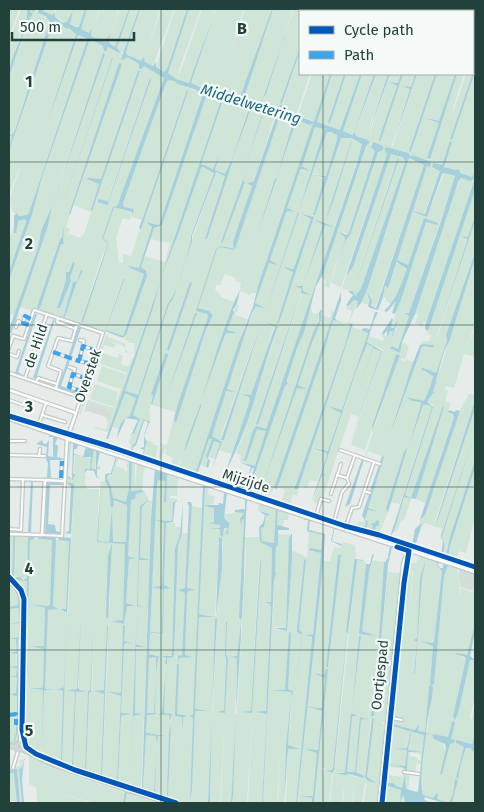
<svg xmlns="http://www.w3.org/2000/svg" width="484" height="812" font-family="'Fira Sans',sans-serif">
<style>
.built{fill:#d4ddd9}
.green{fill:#cfe5d7;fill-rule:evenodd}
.water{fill:#a6d0db;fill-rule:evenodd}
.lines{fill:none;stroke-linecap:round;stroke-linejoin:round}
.minor-casing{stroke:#c3c9c7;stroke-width:4.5}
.tertiary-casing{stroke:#c3c9c7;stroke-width:5}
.secondary-casing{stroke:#c2cac7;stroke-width:5.5}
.primary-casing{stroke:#c2cbc8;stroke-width:6}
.minor{stroke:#fbfcfc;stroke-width:2}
.tertiary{stroke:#fbfcfc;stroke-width:2.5}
.secondary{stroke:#fbfcfc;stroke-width:3}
.primary{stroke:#ced7d5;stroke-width:4}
.quiet{stroke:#3ea4ec;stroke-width:4;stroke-dasharray:8 4;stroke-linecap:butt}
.cycleway-casing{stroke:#f5faf8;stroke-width:8}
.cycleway{stroke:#0057b8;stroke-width:5}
.grid{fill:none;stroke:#22413b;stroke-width:1;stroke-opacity:0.55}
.labels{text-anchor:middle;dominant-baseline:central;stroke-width:4.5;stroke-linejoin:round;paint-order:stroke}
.street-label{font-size:14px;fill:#22413b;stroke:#f5faf8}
.water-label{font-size:15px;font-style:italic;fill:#186781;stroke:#f5faf8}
.grid-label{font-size:16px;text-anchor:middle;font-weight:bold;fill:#22413b;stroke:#f5faf8;stroke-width:4.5;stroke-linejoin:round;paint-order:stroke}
</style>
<rect width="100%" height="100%" fill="#e6ece9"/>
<g class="built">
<polygon points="88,400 114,409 111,419 85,410"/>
<polygon points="460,568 475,574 475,583 473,591 461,587 458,576"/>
</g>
<g class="green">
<polygon points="9,9 19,9 9,38"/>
<polygon points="21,9 27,9 27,16 9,69 9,43"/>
<polygon points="44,9 55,9 54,12 55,13 57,9 85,9 79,27 70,24 73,10 67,22 63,23 62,20 43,11"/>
<polygon points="87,9 99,9 93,28 100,9 119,9 111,33 120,9 129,9 115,47 109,43 110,35 106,42 91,36 93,30 89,34 81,29"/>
<polygon points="130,9 139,9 123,53 117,49"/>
<polygon points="140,9 160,9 145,57 161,9 174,9 153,66 145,62 144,59 141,61 127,56 126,52"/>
<polygon points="175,9 187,9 167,69 164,72 156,67"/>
<polygon points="189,9 201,9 177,75 181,70 202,9 215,9 190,83 176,79 168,73"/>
<path d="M216,9h28l-16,50 17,-50h27l-28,80 -5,9c-17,-4 -32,-8 -48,-15z"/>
<polygon points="273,9 293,9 285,34 294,9 313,9 312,11 300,11 300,41 295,40 300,42 300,47 280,103 283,104 300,51 300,74 310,74 297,113 299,113 312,74 330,74 314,123 312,120 285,112 281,110 282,106 280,105 277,109 262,105 262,100 258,103 244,98"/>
<path d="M32,10l1,3 3,-2 14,10 -37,114 -1,6 41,-118 2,-2 5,3h2l3,4 11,4 -8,27 11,-25 7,4 1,2 -58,173 -2,2 -8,1 -1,-2h-3c-12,-13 3,-34 5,-48l-11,28v-117l18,-54 5,-10 -2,-1z"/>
<path d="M90,39l13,7 3,4 2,-3 14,8 -1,3 2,2 4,-3 12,7v3l2,2 3,-3 20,12 -44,120 -2,7 -5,1 19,7 -2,7 -7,-2 -7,20 3,25h4v-9l8,2 55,-166 -44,130 -10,-3 2,-8 -10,-2 -1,-4 43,-120 2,-3 7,1 2,3 26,9 -12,42 -31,88 -2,2 -12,-3 6,5 -13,41 -11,-2 2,2 14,6 -22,63 -16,-7 18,-50 2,-4 -2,-1 -20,57 -48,-17v-5l-1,5 -20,-7 -2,3 -13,-4 28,-81 3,-19 -37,108 -5,-1v-34l23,-65 10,-38zM103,53l1,1 -45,134 2,-11zM112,58l1,1 -43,123 3,-9zM122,64l-48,141 17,7 -7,22 -4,4 -10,-4 -3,3 3,-8 -4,-2 3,-8v-5l31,-92zM138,71l2,1 -49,139 8,-27 -2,-2h4l-3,-3h3zM150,78h1l-43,125 -1,-1zM63,232v9l1,2 -3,1 -21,64 -2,1 -1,-2zM108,243l-10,33 -16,46 -1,-1 20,-62zM73,262l2,1 -5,15 1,3 -11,28 -3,-2 10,-30 -1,-5h3zM81,270l2,1 -7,13 -11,33 -4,-1 3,-1 10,-34h3z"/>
<polygon points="473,58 475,59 475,67 450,139 452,140 475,72 475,179 474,175 472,177 460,173 459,169 456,170 444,167 451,142 441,166 431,164 429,161 457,74 464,74 453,108 454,109 466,74 473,74"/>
<polygon points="332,74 344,74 328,122 330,123 346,74 360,74 340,130 317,122"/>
<polygon points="362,74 374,74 356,131 376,74 388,74 370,125 369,135 390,74 401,74 398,83 390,81 397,86 383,128 403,74 415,74 411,87 403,86 410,89 391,146 393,146 417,74 435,74 410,152 412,151 437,74 455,74 439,122 425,117 439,123 427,160 411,157 407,153 384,147 373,142 371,144 371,147 375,150 348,234 339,232 345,237 345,241 334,269 329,288 324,286 326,281 322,277 366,146 370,142 365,138 356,136 355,132 353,135 343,131"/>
<path d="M214,94l7,6 -61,180 19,-48 22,-65 13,5 -23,64 1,4 23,-67 10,3 -20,63h2l25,-76 -1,-2 -6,13 -10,-4 4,-14 -5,13 -12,-3 -1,-2 23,-64 29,6 22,9 -21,66 -7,1 5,4 -18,56v8l1,-1 44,-131 6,-2 25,9 3,-2 -57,170h-5l-1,2 -10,-4 1,-8 -6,-3 1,-2 -11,-4 -5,11h-4l-1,4 6,7v1l13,5 -33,99 24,-66 2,-2h8v-1l-8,-2 10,-26 2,2 -4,9 12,4 -52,155 -16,-6 3,-12 -5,12 -7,-2 3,-8 -8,-4 2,-8 -8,16v-11l4,-5 -3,-1 -2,5 2,-6 7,1 8,-33 -23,-7 16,-50 -1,-2 -2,1 -14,40 2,2 -4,14 2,10 -1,1 -7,-1 -12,33 -2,-1 2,-7 -2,-2 2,-6 -1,-1 1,-3 3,1 6,-14 -7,-5 34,-108 -29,88 -13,-4 29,-86 6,-23 -26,74v-4l-2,-1h3l-1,-8h-9l1,8 2,1v1l-3,-1v-5l-3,-1v-1l-16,-5 10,4 -2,4 -10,-3 -2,8 16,5 1,-4 4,2 -2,8 8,3 3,-9h2l-25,74 -16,-4 4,-1 9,3 2,-8 -3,-6 4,2 1,-4 -4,-3 1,-2 -14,-5 -1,2 -2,-1 -3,3 -1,-2 -1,3 5,3 -6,-1 4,-11 26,8 13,-35 -29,-10 -5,13 -3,-2 2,1 14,-40 2,1 -1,3 1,-2 16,6 6,-1 -4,-2 -1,1v-4l22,-61 -1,-5 -5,-3 3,-12 21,6 5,-19 -20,-4 4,-13 8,-1 44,-128 2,-2zM248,108l2,1 -18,51v-1zM263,112h1l-23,66zM295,122v3l-18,51 16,-53zM277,178l-1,5 -19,52zM244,180l1,2 -23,62 -1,-2zM190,283h2l-23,68 -2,-1 1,-4zM204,290l-6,18 11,3 4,4 -8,17 -29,90 -2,-2 4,-17 30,-86 -1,-3 -11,-3zM195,313h1l-27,77v-1zM201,403l-16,51 -2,1z"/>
<path d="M315,127l8,2v4l-24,77 28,-78h6l4,3v5l-11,36 -12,-2 10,6 -9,35 26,-78 10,1 1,2 9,3 1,2 -107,322 -15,-6 1,-7 -5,-1 7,-17 35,-110h-4l-9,30 -14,40 -10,-2 8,3 1,3 -19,54 -12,-4 3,-8 -10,-6 13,-43 4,-3 -2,-1 2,-7 19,-59 8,-17 -1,-5 31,-88 2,-2 8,2 -9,-5 13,-38 2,-1 8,2 -8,-5zM352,141l-19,61 -8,18 26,-78zM298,213h1l-36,106zM301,214l13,4 -35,105 -2,-1 16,-50 -5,-3 6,-1 17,-49 -10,-4zM317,221l8,2 8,6 -8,-4 -22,60 20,-60zM304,287l-1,4 8,4 -9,-2 -44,131h-2l46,-136zM261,321l-37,119h-3l1,-6zM256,426l9,3h-8l-13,32 9,-31z"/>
<polygon points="383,149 387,152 387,154 341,287 331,283 346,240 350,234 378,152"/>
<path d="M391,153l14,6v4l-40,116 -2,7 2,1 -5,12h-2v-4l-3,1 -2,-5 -11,-2 4,-13 7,-9zM399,159l-7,18 -39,112 38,-112z"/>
<polygon points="409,159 424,165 375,308 371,306 372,300 371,294 368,297 370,299 369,305 361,303 367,290"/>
<polygon points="431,165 440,171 424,214 412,210 427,166"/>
<path d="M444,173l11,4 -46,136 -3,1 3,2 -11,33 -5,-3 -3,2 10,5 2,-11 7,4 -4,13 -4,-1v2l4,1 1,-2 7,3 -22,72 31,-87 2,-1 9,2 1,-3 -13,-1v-2l8,-1 2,-6 -4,-2 48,-143v27l-7,20 -7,-1 7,3 -1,2 -30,94h1l37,-114v32l-29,82 1,6 -11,32 -13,-5 1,4 9,3 -1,6 4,1 39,-124v65l-7,23 7,-18v29l-11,-3 -10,34 -8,-2 -2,3 4,2 -3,10 6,2 -3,8 6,5 -28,87 -10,-4 26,-88 -38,109 -3,1 -4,11 -3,-1 10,-35h3l-2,-1 28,-90 -6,-2 6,-10 2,-11 -7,17v-3l-4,5 -18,-4 15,5v2l-12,41 14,-40h5l4,2 -32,97 -9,-2 18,-55 -5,5 -18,56 2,4 -9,22 -5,-1 2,-7h3v-2h-9l3,2 -2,6 -14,-4 2,-7 7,2 -2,6h2l2,-7 -3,-5 3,-7 10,3 -10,-5 16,-51 -16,-6 -3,5 8,-24 -2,-1 -6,19 -14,-5 31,-94 2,-1 -17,-8 2,-6 14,5 1,-2 -4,-6 6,3 5,-6 2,2 -2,7 6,-11 1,-7 -4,7 -3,-1 10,-27 25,-78 1,-1 10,4 -13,-7 -16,47 -11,-4v1l10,7 -10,26 -5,9 -6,-3v-3l-3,-1 2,-11 3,1 23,-75 16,5zM396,354l4,1 -26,73h-1z"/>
<polygon points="461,178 474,180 426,323 424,322 422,327 415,323 418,315 414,314 453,195"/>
<path d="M25,219c2,9 -12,42 -16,53v-32l5,-14 1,7 3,-12z"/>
<polygon points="354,300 358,301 349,323 350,326 345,345 294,487 294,489 298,489 298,496 293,494 290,504 293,505 292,507 288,505 289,503 281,502 285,490 278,487 333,320 339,320 342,323 349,322 352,311 345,308"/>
<path d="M311,306l1,6 3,2 4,-1c0,10 -7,22 -8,31l10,-23v-6l9,3 2,-7 2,1 -60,176 -7,10 -7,-2 3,-11 -6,1 -6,-2 34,-98 2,-2 6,2 -5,-3 -1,-3zM310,347l-12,39 8,3 -9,-2 -34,96z"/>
<polygon points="352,327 368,332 356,369 366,344 381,351 359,417 351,414 323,497 321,497 319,504 313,501 352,384 342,410 328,406 341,412 328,451 315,447 327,454 317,482 310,480 307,488 299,485"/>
<polygon points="102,366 126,374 121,389 97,381"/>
<polygon points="89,376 92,377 91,383 93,384 80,415 79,414 91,378"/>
<polygon points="95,384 118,392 114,407 90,399"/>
<polygon points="124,393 136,398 130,417 125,418 119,429 113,427"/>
<polygon points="469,394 475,394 475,400 435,521 437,522 475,409 475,460 450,537 446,557 443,555 445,540 442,537 469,452 441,536 443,540 440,539 442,529 425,523 421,528 415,547 422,524 419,525 420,520 425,515 458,414"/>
<polygon points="209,439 212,439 206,456 208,460 206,466 208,468 200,465"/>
<polygon points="147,440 153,442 153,444 158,446 155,461 143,456 147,445"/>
<path d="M69,441h3l-3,1 -2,35 6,3 2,-25 16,3 3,-8 2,-1 1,2 -2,19h-10v6h-7h8l-1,6 2,7h12l-2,48 4,-56h4l9,23 1,-4 12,5 -1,38 -13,-1 -1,-34 -3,34h-10l27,2 -3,76h-12l-1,1 15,2 1,-15 2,-2h4l-6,-3 3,-44 7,-2 -8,-1 3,-57h2l-3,-1 4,-4 1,5 1,-5 8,-3 3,5h-1l1,5 -6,4 -1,2 -3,99 10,2 -9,-3 1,-45 9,-1 -8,-2 2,-50 6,-4v-3l4,1 -11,288 -23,-8 3,-65 9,-1 -9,-2 3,-68 6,-2 -6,-2 -1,-15 -2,66 -2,1h-11l13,3 -4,84 -15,-4 6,-124 -1,-27 -3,65 -10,1 10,3 -3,81 -15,-5 3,-77 3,-2 2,-68 -4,67 -2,1 -3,79 -12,-4 3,-74 9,-2 -6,-1v-32l-2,32h-10l8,3 -3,73 -10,-4 5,-145 -3,71 -7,3h5l1,2 -2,68c-8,0 -29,-7 -32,-15 -2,-6 -3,-14 -4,-20l5,-186 22,1 -2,65 -3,1 -17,-2 15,4 -1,38h-14l13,2 1,2 -1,37 -2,1 -12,1 14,1 -1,61 2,-60 2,-1h9l-9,-1 -1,-2 3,-77 9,-1 -4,-3 2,-66h14l-3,69 -6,1 5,1 1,3h2l6,-128 -2,-3h-5l-1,2zM112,544l-3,74v-73zM137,610l-1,34 9,3h-9l-1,66 8,1 -10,2 -3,67z"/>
<polygon points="214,441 221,443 215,459 209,457"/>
<polygon points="117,456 126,459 126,460 119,458 116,464 117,467 124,468 126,472 128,469 126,467 128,459 129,460 129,488 126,502 112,498 111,487 107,478 108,475 112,474"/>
<polygon points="135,461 135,489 137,463 145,466 146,470 144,470 142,490 131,492 131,462"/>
<polygon points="475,468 475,518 466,553 459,551 456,560 448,557 450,546"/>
<path d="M167,472l3,1 -1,2 9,2 -1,19h-7v2l7,1 -4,4 -1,18 -16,-1 8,2 -2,64 -9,1v1l10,1 -1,44 -11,-1v1l11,2 2,-46 7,-1v-1l-7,-2 2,-62h9v4h6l-6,22 -3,105 -7,3v7h2v-6l4,-1 3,-4 4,-107 4,-13h6l-3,55 -7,2 7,3 -3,62 -3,1v6v-4l14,-1 -8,-2 2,-61 1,-3 8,-1 -9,-1 5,-83 10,2 -12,295 -22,-6 3,-73 -4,72 -12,-3 2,-47 -3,46 -11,-3 3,-54 11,1v5l1,-5h9l-21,-3 1,-18 10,-1 -2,-1 1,-37 -2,37h-7l2,-55 7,-1v18l2,-18 -9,-3 8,-170 1,-4 7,1 -1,20zM166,667l-2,46 9,1 -2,7h-1l-1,-6 -10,-1 3,-2 3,-44z"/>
<path d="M207,486h3l-3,8 8,3 -2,7 -6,1 -1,2h9l-1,15 -7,1 13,2v10l3,1 2,-10 3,1v7v-13l-4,-1v-6h8l3,-3 9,2 -4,6 2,3v-3l2,1 -4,101h2l4,-67 -1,-17h14c2,9 7,6 13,11l-1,53 -1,2 -6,-2v2l6,1 1,3 -5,104 -10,2 11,1 -5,89h-14l4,-87 -5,87h-15l4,-88 -5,88h-10l4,-88 -5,88h-10l2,-87 -4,87h-17l4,-92h10l-10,-2 4,-92 14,-1 -14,-2 6,-126zM219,537l4,5 -6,73 -2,1zM259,561l2,2 -9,150 -13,-1 12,-1zM215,619h2l-4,92h-1zM226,622h1l-1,33 2,3 -3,55 -8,-2 7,-1zM241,623l1,1 -5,90 -2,-1 2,-52 -1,-3 -7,-1 8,-1z"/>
<polygon points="259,503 276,508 274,543 262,541 261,528 264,527 266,515 269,516 264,512 258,511"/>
<polygon points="278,508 289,512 288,520 284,520 283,527 277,525"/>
<path d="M307,531l16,4 -2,15 -10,-2 -1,1 11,4 -8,76 -1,6 -2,1 2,3 -16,164h-10l2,-54 8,-1 -8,-3 4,-47 -6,48 -2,57h-6l2,-49 -3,49h-14l14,-269 14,1 -2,3 -3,90 -11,-1 -1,2 13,2 5,-71 -1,-8 3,-1 13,6 2,-24 -2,-1zM304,559l2,1 -7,69 3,4v6l-7,56 7,-60 -5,-3v-3zM290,632l-2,57 5,2 -21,-1h11l2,-1z"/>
<polygon points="9,536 13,536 11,576 9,574"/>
<polygon points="15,536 28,536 27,578 14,578"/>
<path d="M343,542l12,3 -8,87h2l7,-69 1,-3 9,2v2l-7,70 18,2 -15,-5c2,-23 2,-50 11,-71l12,2 -6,76 -8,77 1,1h2l14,-144 13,1 -16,146v3h-3l2,3v8l-7,70h-13l3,-20h-2l-3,20h-9l2,-24 -3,24h-9l2,-26 -3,26h-12l3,-28h-1l-3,28h-15l14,-134h-2l-2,6 -11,-2 -1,1 13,4 -3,30h-13l13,3 -9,85h-14l13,2v5h-15l26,-242h7l4,-14 7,1zM349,545l-26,242 1,-16 -3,-3h4zM338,555l3,1 -13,111h-2zM348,634l1,1 -15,138 -7,-4 5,1 1,-2zM359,636l2,1 -9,74zM352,713l7,2 -7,2 -5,54 17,5 -3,2 -25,-6 7,1 2,-1zM371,719h3l-7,58 8,6 -7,-2 -3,-6z"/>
<path d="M419,556l19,6v5l4,4 -8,71 -1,1 -13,-2 13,4 -3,39h4l10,-108 4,-12 10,5 -1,6 3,10 -1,14 2,-11 10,4 3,-1 1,-4c0,20 3,51 -9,68l-11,-1 11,5 -10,60 14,-59h5v36l-5,21 1,4 4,-17v31l-3,9 -6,-2 -10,1 8,4 -11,47 -4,9 -26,-8 -1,-26 11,-82 -4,-1 -4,46 -7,-1 1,-7 -3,5 -2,1 -22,-6 2,3 16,3 14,5 -3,29h-3v-4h3v-6l-11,-2v4l8,2 -3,15 -11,-2 -1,-3 -16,-1v4l2,1v3l13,2 1,-4 7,3 -2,14 -2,-1 -1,-15 -3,14 -6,-2 -3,-3 -8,1v1l16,5v11l1,-4 2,-1 1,7h-4v-2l-1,2h-21l9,-90 2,1 1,-6 1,-24 13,-115 7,4 -2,37 3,-38 -5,-2 1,-8 7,1zM427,561l-5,17 -7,96 -1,-1 3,-31 -3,-3 3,-1 3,-60zM453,721l2,2 -4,16 4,1 -1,3 -4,1 -8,31 -2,-1c5,-23 11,-23 -6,-40l14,3zM411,734l-3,16 9,2h-9l-1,17 -5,-2 3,-1 2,-16 -12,-1h12l1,-11z"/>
<polygon points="19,578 26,580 27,582 24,728 30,749 81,770 183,803 178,803 82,772 35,754 25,745 23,731 25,600 22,590 13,580"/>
<polygon points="9,581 19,592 22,606 18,741 15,744 9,744 9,696 17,696 17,716 18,638 13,639 17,639 17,651 9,653 9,609 19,608 20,637 20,600 19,596 18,605 9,607"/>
<polygon points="16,653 17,693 9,695 9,654"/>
<polygon points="466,748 471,748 472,751 475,749 475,803 452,803 461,763"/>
<polygon points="29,755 54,765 166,803 161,803 29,760 125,793 123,803 96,803 50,792 92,803 37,803 36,787 29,784"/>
<polygon points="20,759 23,760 22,768 19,770 22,803 20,803 17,769 9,770 9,768 20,766"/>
<polygon points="14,772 17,803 9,803 15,801 9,801 9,791 14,790 9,790 9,773"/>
<polygon points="127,793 158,803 125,803"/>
</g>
<g class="water">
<path d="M27,9h9l-3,4 -1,-3 -2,2 3,1 -6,10 -18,54c0,-23 20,-46 18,-68z"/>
<polygon points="38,9 44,9 43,11 52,15 55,14 55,17 63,23 67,22 73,10 70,24 76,27 79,27 85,9 87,9 81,29 89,33 92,29 91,36 106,42 110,34 109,43 115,47 129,9 130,9 117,48 121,53 121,54 108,47 106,51 104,51 103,46 90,39 42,177 32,215 9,280 9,272 26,222 25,219 18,221 16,233 14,233 14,216 17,213 19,216 27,215 29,213 87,40 86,38 78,35 48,121 76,34 70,29 65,28 62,24 55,21 53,23 9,151 12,137 9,134 12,135 15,130 50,21 45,16 38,13"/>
<polygon points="139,9 140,9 126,52 127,55 141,61 143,58 144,58 145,62 153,66 156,62 156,67 164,72 167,69 187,9 189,9 168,73 176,79 189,83 216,9 191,83 213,93 206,97 162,225 154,228 141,267 146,271 147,276 126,335 123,338 105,331 125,274 124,280 106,330 123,336 144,274 130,268 128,266 139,268 152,227 146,222 158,225 160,223 203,94 194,89 177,84 175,81 168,80 166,83 123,203 124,207 134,209 132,217 132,212 114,207 103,239 108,242 108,245 83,322 81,322 108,243 102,239 113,207 118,205 120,198 164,78 144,66 141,69 139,69 139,64 127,57 123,60 121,59"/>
<path d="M272,9h1l-29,89 8,3 2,-4 -1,4 2,2h5l2,-3v5l15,4 3,-4h2l-1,5 4,2 27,9 2,1 16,-48h2l-15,48 23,8 20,-56h2l-19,57 9,4 3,-3 1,4 10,3 4,3 -4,4 -43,128 -7,12 -12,46 -7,16 -10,32v3l6,2 -6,-1 -2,2 -37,107 -1,-1 7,-24h-2l-9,24 8,-25 -12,-5 16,4 11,-35 -9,-2 -11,32h-2l9,-31 3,-4 10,3 4,-11 86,-252 6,-22 -11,-6h-10l-26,77h-2l11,-35 -1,-3 -9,-2 12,1 11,-36v-5l-6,-3h-4l-28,78 24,-77v-4l-8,-2 -13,39 8,5 -8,-2 -2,1 -13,38 9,4 -8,-1 -2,2 -16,47 8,5 -9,-2 -14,40 9,5 -8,-2 -5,9 -24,74 8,3 -9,-1 -14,45 10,6 -10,27 8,-26 -6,-2 -6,17 2,3 -2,7 -2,-2 2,-6 -2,-4 6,-17h-3l-12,36 -2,-1 44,-132 14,-35 5,-21 55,-163 -3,2 -25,-9 -6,2 -44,131 -2,1 -12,-3 -4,2 -19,59 11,3 4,4 -8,17 -29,91 -2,-3 4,-17 30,-86 -1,-3 -11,-3 20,-62 5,-3 13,3 -1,-7 19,-56 -5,-3 7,-2 22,-64 -1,-3 -21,-7 -29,-7 -2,1 -22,63 12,5 6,-13 -4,14 10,4 6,-13 1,2 -25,76h-2l20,-63 -9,-4 -24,64v5l-19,58 -4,5 -36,111 7,4 -6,15 -2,-1 6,-13 -12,-2 -9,20c1,-8 4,-20 13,-22l6,-18 -11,-5 -17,46h-2l54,-157 -6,23 -29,86 13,4 30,-92c10,-10 19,-48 23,-63v-4l23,-63 -11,-6 -2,1 -22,64 -19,48 61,-180 -7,-4v-3l26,4z"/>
<polygon points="285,36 286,37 284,38 266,94 263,98"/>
<polygon points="300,47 300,51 282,104 280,103"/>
<polygon points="103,53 105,54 53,204"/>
<polygon points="112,58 113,58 61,210"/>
<polygon points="119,63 122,64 70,215 69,214"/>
<polygon points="475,67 475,72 452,140 450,139"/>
<polygon points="138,71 140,71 92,211 91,210 99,184 87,179 87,178 101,179"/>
<polygon points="344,74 346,74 330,123 328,122"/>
<polygon points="374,74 376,74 355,131"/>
<polygon points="388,74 390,74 367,137"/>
<polygon points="401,74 403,74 380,142 379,139 397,86 390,82 398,83"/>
<polygon points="415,74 417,74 392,146 410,89 402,86 411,87"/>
<polygon points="435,74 437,74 411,152 409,151"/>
<polygon points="453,74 457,74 430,159 427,158 439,123 425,118 439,121 454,77 455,74"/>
<polygon points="150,78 151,79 108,203 108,205 111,206 98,202 98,199 108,201"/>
<polygon points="187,90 188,91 141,229 139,228 142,220"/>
<polygon points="249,108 251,108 232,160 232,159"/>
<polygon points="263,112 264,112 241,178"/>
<polygon points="295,122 295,125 277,176 293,123"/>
<polygon points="352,141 333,202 325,221 351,142"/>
<polygon points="450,141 452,142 444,167 456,170 459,169 460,173 472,177 473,174 474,179 470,181 461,178 458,182 415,314 402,342 400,353 390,348 392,346 398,349 409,316 405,313 409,313 440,224 455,176 444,173 442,174 427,217 413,212 413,211 425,214 440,171 432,167 433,163 442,165"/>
<polygon points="373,142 379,144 384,147 383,150 378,152 350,235 346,240 329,286 345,241 345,237 338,232 347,235 349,232 375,151 371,147"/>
<polygon points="386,147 408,153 411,157 412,155 429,161 431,164 430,167 427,166 388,288 385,286 383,297 378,310 370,308 368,306 370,299 368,297 369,294 372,300 371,306 376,308 424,165 409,158 367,290 361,303 356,309 358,301 354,300 348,306 346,305 353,295 348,291 353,291 355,296 361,289 405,163 405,160 402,157 391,154 353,267 346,276 341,291 387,154 384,149"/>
<polygon points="398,158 399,159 354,289"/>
<polygon points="277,178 257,235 275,179"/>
<polygon points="475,178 475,190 428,331 425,329 426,323"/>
<polygon points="243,180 245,182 222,244 221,242"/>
<polygon points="52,206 48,226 11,334 9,333 9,329 37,250 42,229"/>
<polygon points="298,212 299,213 263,319"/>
<polygon points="301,214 314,217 279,323 277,323 293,272 283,267 292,269 294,268 311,219"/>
<polygon points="475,217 475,221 437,335 467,241 467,239 461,236 468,237"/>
<path d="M424,218l14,5v2l-12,-3 -25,78 -6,14 -3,-1 4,-12 -9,11 -3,-1c13,-12 16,-24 23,-42l-10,-7v-2l11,5z"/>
<polygon points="315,220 325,223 334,228 325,225 303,285 323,225"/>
<polygon points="64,226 63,241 64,244 61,244 40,308 38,309 37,307 60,240 62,237"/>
<path d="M475,253v5l-26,84c-8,12 -11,35 -16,50l2,1h-2l-6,9 6,5 -28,88 6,3 -7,-1 -10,34 -4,6 42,-130 -4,-2h-5l-14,41 12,-42v-2l-9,-1 -6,-4 18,4 7,-16 2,-9 -12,-7 2,-1 13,5 11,-32 -1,-6z"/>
<polygon points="73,262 75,263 70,278 71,281 60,308 57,308 66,280 66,272 69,272"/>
<polygon points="81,270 83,271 76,284 65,317 61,316 64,315 73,282 77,281"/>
<polygon points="190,282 192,283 169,351 167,350 168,346"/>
<polygon points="295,286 303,286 303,291 311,295 301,293 258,425 256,424 302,289"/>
<polygon points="240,290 237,304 233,310 234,312 227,330 235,332 235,333 227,333 225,335 201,401 219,344 234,302"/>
<polygon points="341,292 341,301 335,318 337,321 333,320 325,348 277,489 274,488"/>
<polygon points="322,309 321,321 311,345 298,385 307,389 297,388 263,484 314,330 319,321 319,312"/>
<polygon points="375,312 378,312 373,323 367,342 382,351 348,450 381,351 373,348 357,395 373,347 367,344 356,371 322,474 327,476 322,475 311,503 327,455 326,453 314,448 328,451 341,413 328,406 342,410 368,333 361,330 364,328 370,329"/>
<polygon points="195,313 197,313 169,390 169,389"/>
<polygon points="35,314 37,314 18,372 23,375 15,373"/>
<polygon points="392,318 393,319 391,328 394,328 397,321 398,321 391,340 393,331 390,331 387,337 387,331 383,335 382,333"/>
<polygon points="55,319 36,379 33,378 53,320"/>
<polygon points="262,320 224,440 221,440"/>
<path d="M265,322l13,4c-17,45 -26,94 -48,137 -3,6 -4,14 -8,21l-5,-2 5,1 28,-83 -1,-3 -8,-3 10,1 24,-68z"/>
<polygon points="349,323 353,324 298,489 294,489 345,345 350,326"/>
<polygon points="78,327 81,328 61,386 81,392 80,395 58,388"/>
<polygon points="423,344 434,345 433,348 424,346 422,347 390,435 412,365 420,345"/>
<polygon points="167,353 168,355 152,405 151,404 153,396 151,394 165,354"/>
<polygon points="396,354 400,355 373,428 372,427"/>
<polygon points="475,400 475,409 437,522 436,522"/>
<polygon points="201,403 201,406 184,455 186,443"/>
<polygon points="443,406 444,406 416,499 411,498"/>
<polygon points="449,410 455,412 456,410 460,411 425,515 420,520 454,417 453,414 448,412"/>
<polygon points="9,417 40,426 127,454 126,456"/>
<polygon points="143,420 150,421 144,436 147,442 143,456 154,461 142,457 144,450 140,448 144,447 144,435 148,423 146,421 144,421 136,446 134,446 131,453 133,445 135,443"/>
<polygon points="44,431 58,437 55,444 58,446 57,457 62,458 62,460 50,460 51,478 47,478 48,463 46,459 47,447 36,444 42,440 43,443 46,444 49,440 48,456 53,457 53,437 49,437 49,434 44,432"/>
<path d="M475,432l-33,105c4,5 2,12 1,18l-2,1 2,-15 -2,-5z"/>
<path d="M70,441l24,7 -3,21h5v-20l4,2 -3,16 5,1 -5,1v7l3,3 -4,-2 -2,-6 -7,-1 -2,3v-4h5l1,-12h-8l3,-10 -8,-3 -1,5h-3v5l8,2 -8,-1 -1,18 3,3h-2l-1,4 -5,-2zM71,442h2l-1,37 -4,-3z"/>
<polygon points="408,447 388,512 386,508 404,452"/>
<polygon points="128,454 265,501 297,509 462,563 475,568 475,571 335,526 332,541 342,544 341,546 331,541 334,527 319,520 127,456"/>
<polygon points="116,456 117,456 112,474 108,475 107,478 111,487 113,498 126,502 129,488 129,460 132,461 131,491 142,490 144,492 136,494 135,499 131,500 128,556 136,558 129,559 126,603 135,606 127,606 124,624 110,621 123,620 125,544 97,542 101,481 98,541 109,542 112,508 113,542 126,542 127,505 114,500 113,507 111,507 109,489 105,481 105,474 111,473"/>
<polygon points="382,456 384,457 368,508 378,512 368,510 365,519 368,522 366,530 371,531 373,526 370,524 375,523 377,520 379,521 379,526 376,526 374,533 364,529 366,523 362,515"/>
<polygon points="362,459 364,459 350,504 345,507"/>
<polygon points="475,460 475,468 450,546 448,557 446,556 450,537"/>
<polygon points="155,468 167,472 167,474 166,502 164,502 165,481 158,480 157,484 149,654 160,657 158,658 156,675 156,657 149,658 147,713 154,713 156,676 155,713 157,714 147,715 146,733 167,736 158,736 157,744 156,736 146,735 143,789 154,792 157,746 155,793 167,796 169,734 171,724 168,797 179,800 182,732 179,800 187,803 81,770 30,749 23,728 27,581 13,579 9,575 12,576 13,536 15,536 14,578 20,577 23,580 27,578 28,536 35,537 34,539 30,540 25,725 30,747 41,753 61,760 63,692 62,690 57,690 64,687 67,616 62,761 72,765 75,692 67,690 77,689 81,617 78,688 80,690 86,691 76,692 73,766 85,770 88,691 90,690 94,621 91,690 92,691 89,693 86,770 101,775 104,694 94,691 104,690 107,626 108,625 102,776 117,780 121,696 107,692 119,693 121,692 123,625 125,626 124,641 133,644 126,643 124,645 121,713 131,714 121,716 118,780 142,788 151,519"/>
<polygon points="31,481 33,481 31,532 17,532 28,532"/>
<polygon points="47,482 63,483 63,485 50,485 48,524 55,525 56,531 60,532 60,534 45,533"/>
<polygon points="66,483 73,483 74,486 71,534 64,533 69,531 71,486"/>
<polygon points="203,485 207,485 205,488 199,614 214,617 199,617 195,709 208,711 195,711 192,789 190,803 193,718 190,716 193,715"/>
<polygon points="218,489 227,492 224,518 229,523 228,534 226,534 228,528 224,528 223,537 220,535 220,529 208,528 220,528 220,525 207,523 214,522 214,508 205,506 206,505 218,505 219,503 223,504 224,492"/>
<polygon points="146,496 147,497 148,501 142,507 140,557 148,559 148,560 139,560 138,605 147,608 137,606 140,507 141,505 147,501"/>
<path d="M245,498l8,3 -6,-1c-3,33 -2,65 -4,98 -1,8 0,17 -2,23l-2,-4 5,-97 -2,-1 -1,6 -1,-6 4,-6 -9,-1v-2l10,-1z"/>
<polygon points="177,500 177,501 175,503 173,522 166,523 164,585 171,588 164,589 163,634 151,633 151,632 162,633 163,589 153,588 153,587 162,586 164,523 156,520 172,521 173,503"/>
<polygon points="187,502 191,502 192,504 187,588 196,590 188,591 187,594 185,655 193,657 179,658 178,663 178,656 182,655 185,593 178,590 185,588 189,506"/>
<polygon points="183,503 182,533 178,546 174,653 173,657 167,658 167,664 165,664 166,658 162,656 171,656 172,654 175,549 180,533"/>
<path d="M276,508h2l-1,17 12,3v2h-11v15l-2,2 -1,24 1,2 -2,8 -11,222h-1l5,-89 -12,-2 11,-1 5,-104 -1,-3 -7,-2h8l1,-54c-14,-8 -12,-1 -13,-21l4,-4 2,-8 -6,-4 10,3v2l-3,-1 -2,12 -3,1 1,13 12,2z"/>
<polygon points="302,516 310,519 309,530 325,534 323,565 297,803 296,803 312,639 312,637 305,635 311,635 313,634 321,553 309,550 311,548 321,550 323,535 307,531 308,520 305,520"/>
<polygon points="422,523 415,547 412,546 415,529"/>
<polygon points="292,533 292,560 287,631 274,628 286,628 289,538"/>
<polygon points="38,537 56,537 53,606 58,609 48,610 45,687 46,689 56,689 46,690 44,691 42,751 43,690 29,688 41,688 43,687 44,649 30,646 44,646 45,608 30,604 47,606 50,605 52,540 38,539"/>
<polygon points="59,537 71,538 67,614 66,612 60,609 66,609 69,541 58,540"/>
<polygon points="219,537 222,539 222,567 216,617"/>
<polygon points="111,544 112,545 108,618 106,617 108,556"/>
<polygon points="356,544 355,559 363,560 363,561 357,560 348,633 346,632"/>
<polygon points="390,545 396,548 392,547 388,565 374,716 371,716 379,638 384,563 388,558"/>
<polygon points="374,554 369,572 362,631 377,636 359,634 366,564 370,564 372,555"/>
<path d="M418,554l21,7 -1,4 2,3h3v-5l5,2 -4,11 -10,108 -2,1 1,2c-1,16 -6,30 -7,46l3,1 -3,1c-2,20 -7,41 -3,60l10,3 4,-5 1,1 -1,5 12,4 4,-9 2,-15 3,1 -6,23h-9l-18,-6 -1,3 9,3h-28l-1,-7 -2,1 -2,6 1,-13 -16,-5v-2h8l3,3 6,2 3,-14 1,15 11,3 1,-1 6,-56 -32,-9 1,-7 12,3 -12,-2v4l21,6 2,-1 3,-5 -1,7 7,1 4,-46 2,-1 -1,-2 3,-37 -13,-5 13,2 1,-1 8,-71 -4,-4 -1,-5 -10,-3z"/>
<polygon points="338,555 341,555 328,667 326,667"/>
<polygon points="305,559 306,560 299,629 302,633 302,639 295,695 302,635 297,632 297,629 304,560"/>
<polygon points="260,560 261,563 252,713 239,712 251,711"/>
<polygon points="426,560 422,578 415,674 414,673 417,642 414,640 417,638 420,578"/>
<polygon points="405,561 392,684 394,685 392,686 391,708 388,714"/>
<path d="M9,582c5,6 9,10 11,18v37l-2,2v91l-3,11 -5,3 -1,-1 5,-2 2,-8 1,-17h-8l8,-1v-19l-8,-1 7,-2 1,-15 -1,-1h-7l7,-1 1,-8 -8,-1 8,-1v-12l-8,-1 8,-2 -1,-12h-7l10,-2v-14l-10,1 10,-2v-14l-10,1v-2l9,-2c2,-10 -4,-15 -9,-23z"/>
<polygon points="137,609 136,644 145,647 136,647 135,713 143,714 133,716 130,783"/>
<polygon points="215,619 217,619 212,712"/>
<polygon points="227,622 226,655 228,658 225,713 217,712 224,710 226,660 225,655 226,622"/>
<polygon points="241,623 241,636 236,714 237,661 236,658 229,657 237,656"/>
<polygon points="475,624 475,632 470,656 475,660 470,660 458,713 455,720 453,716 466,659 465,657 455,654 456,653 467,655"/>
<polygon points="289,632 291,633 288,689 293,691 292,696 291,692 271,690 283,690 285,689"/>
<polygon points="347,634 334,771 332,773 327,770 332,770 333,768"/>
<polygon points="359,636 361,636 352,711"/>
<polygon points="177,664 179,664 177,714 188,716 183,717 182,730 182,717 175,716 175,713"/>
<polygon points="166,667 164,713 173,714 172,715 170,721 169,715 158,715 162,712"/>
<polygon points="326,669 328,669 314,803 312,803 312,798 299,796 313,796 317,753 305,749 318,750 322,711 308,707 322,708 325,678 312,673 324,675"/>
<polygon points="291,698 288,745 300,749 288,749 284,803 286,746"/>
<polygon points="351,713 359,716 354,716 352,717 347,771 348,772 355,772 360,717 369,720 363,719 361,721 356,772 364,776 363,778 349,774 345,775 335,773 343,773 345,772"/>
<polygon points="236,715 233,795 232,803 231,803"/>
<polygon points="212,716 210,797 210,803 208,803"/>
<polygon points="372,718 374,719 367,777 376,783 368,781 365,777"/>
<polygon points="453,721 455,723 451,739 455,740 454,743 450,744 442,774 440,774 446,749 445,744 434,739 432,735 434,734 448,737 452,722"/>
<polygon points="410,733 411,733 408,750 421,752 408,752 407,771 402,767 389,765 405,766 407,750 395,749 407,748"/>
<polygon points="475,735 475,749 472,752 471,748 466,748 461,763 458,779 456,778 464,747 456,743 456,740 472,744"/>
<polygon points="26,758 24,760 22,780 24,803 22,803 19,769 22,768 24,759"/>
<polygon points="29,759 161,803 127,793 125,803 123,803 125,792"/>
<polygon points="17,769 20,803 17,803 14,773 9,773 9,770"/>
</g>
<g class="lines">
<g class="minor-casing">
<g id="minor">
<polyline points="58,318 57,322 76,329"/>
<polyline points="28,325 23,323 25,316 31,319"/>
<polyline points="16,327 18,321 22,323"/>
<polyline points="80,340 84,341 83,346"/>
<polyline points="9,348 13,336 24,339 34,310 103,333 76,413"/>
<polyline points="53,352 67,357"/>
<polyline points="9,354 17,357 19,351"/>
<polyline points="92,364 79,361 83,346 97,351"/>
<polyline points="69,367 75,369 73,374"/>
<polyline points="9,373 80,397"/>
<polyline points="25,378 47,314"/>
<polyline points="36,382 38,378 57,384"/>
<polyline points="56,388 61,371 48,366 58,338 72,341 77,324"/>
<polyline points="83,392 69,387 73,374 86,378"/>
<polyline points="9,400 26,406 29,397"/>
<polyline points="42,415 65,422"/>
<polyline points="9,416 108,446 345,526 379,535 475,567"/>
<polyline points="9,419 67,439"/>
<polyline points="39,424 46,403"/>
<polyline points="9,441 25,441"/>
<polyline points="340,450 380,464"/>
<polyline points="9,455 45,456"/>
<polyline points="39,456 40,449"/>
<polyline points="337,475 347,478"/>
<polyline points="61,478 62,461"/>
<polyline points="347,478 355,455"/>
<polyline points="9,479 45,480"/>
<polyline points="364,491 370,493"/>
<polyline points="331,494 341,464"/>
<polyline points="316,516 321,499 329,501"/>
<polyline points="334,522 342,492 349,484 347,478"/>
<polyline points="346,526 352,508 359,507 374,462"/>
<polyline points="9,529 21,530 23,479"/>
<polyline points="42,535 62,536 65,479"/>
<polyline points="391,718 402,720"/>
<polyline points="13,768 18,751"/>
<polyline points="382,769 386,770 393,704"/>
<polyline points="404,772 419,774"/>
<polyline points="379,803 403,563 408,550"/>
</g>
</g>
<g class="tertiary-casing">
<g id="tertiary">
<polyline points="9,390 76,413 67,439 65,479 63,481 45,480 42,535 9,534"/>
<polyline points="67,439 475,572"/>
</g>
</g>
<g class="secondary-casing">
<polyline id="secondary" points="9,580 19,591 23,603 20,732 21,743"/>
</g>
<g class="primary-casing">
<g id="primary">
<polyline points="9,746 16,747 18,750 22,749 54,765 169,803"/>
<polyline points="16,747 17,744 21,743 27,750"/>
</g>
</g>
<use href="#minor" class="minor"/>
<use href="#tertiary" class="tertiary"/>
<use href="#secondary" class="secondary"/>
<use href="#primary" class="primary"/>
<g class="quiet">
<polyline points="29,325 23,323 25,316 31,319"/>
<polyline points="53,352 79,361"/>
<polyline points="92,364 79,361 83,346 97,351"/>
<polyline points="83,392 69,387 73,374 87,379"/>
<polyline points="61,478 62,461"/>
<polyline points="9,715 16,714 16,725"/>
</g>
<g class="cycleway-casing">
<g id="cycleway">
<polyline points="9,416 108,446 345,526 379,535 475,567"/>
<polyline points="9,577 21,590 24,599 22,730 26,747 36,754 75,770 176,803"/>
<polyline points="382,803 404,583 409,551 397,547"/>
</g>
</g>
<use href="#cycleway" class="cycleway"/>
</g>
<path class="grid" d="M161,9v794M323,9v2M323,74v729M9,162h466M9,325h466M9,487h466M9,650h466"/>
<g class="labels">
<g class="street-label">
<text transform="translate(36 346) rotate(-71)">de Hild</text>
<text transform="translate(88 376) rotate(-71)">Overstek</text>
<text transform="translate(246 481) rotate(18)">Mijzijde</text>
<text transform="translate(380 675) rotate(-84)">Oortjespad</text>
</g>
<g class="water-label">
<text transform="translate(251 104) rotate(17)">Middelwetering</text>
</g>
</g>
<g class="grid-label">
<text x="242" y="34">B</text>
<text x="29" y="87">1</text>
<text x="29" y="249">2</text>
<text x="29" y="412">3</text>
<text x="29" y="574">4</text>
<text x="29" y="736">5</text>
</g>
<rect width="484" height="812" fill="none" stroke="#22413b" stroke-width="20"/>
<rect x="299" y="10" width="175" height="65" fill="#f5faf8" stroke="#a1b0ac"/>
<rect x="309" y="26" width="25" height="8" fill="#0057b8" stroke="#a1b0ac"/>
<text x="344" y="35" font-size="15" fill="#22413b">Cycle path</text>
<rect x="309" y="51" width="25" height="8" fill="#3ea4ec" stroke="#a1b0ac"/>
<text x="344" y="60" font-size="15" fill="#22413b">Path</text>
<path d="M12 32v8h122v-8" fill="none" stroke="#22413b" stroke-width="2.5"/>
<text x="20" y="32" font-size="15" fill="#22413b" stroke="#f5faf8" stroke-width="4" paint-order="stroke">500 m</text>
</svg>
